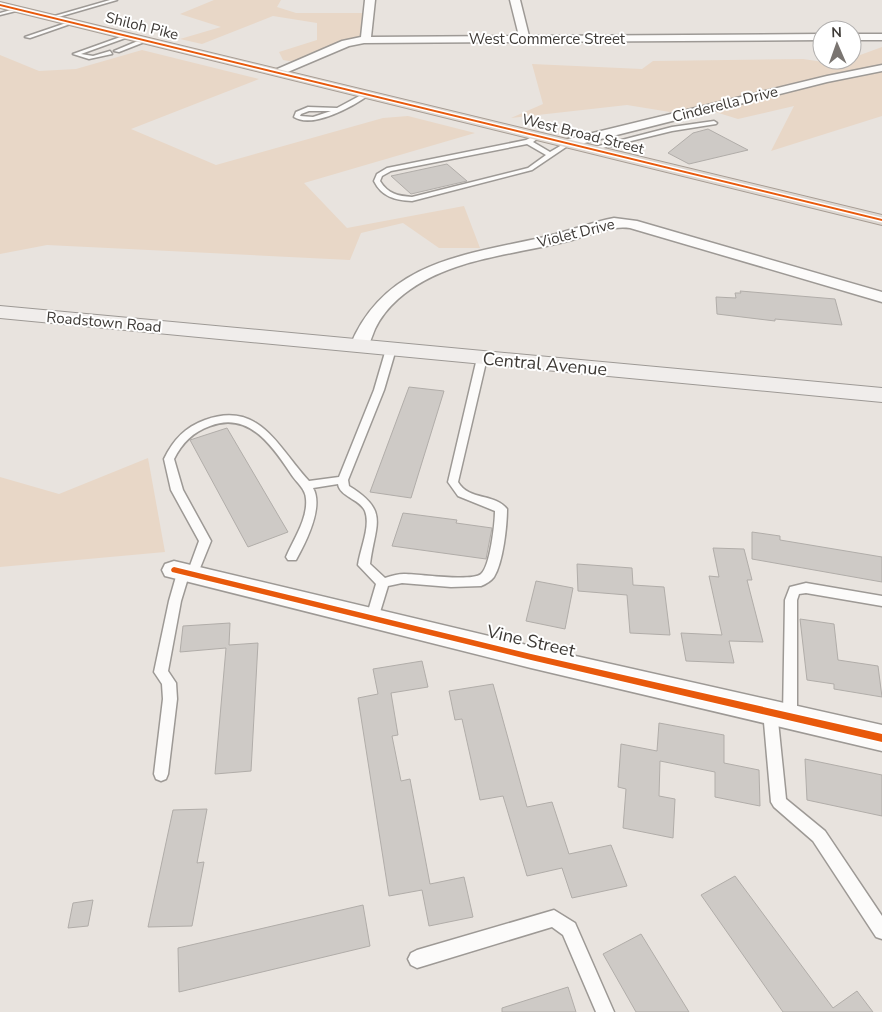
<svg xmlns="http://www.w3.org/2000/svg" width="882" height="1012" font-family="'Nunito Sans',sans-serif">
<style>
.green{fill:#e8d7c7}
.building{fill:#cecac6;stroke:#b1ada9}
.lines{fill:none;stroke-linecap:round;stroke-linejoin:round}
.service-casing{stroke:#9d9995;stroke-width:3}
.minor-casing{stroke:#9d9995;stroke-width:3}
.secondary-casing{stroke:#9d9995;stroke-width:2}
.trunk-casing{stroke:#a79d94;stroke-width:2}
.service{fill:#fcfbfa;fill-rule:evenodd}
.minor{fill:#fcfbfa;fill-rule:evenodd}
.secondary{fill:#f0edeb;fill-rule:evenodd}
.trunk{fill:#ddd7d1;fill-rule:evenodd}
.cycleway-casing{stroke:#fff;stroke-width:3}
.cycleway{fill:#e8590c;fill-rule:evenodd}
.labels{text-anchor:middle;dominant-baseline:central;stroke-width:4;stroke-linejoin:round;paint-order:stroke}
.far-street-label{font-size:15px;fill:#3e3a36;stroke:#fff}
.street-label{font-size:18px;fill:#3e3a36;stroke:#fff}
</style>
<rect width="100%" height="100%" fill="#e8e3de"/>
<g class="green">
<polygon points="214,0 281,0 277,7 296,13 372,13 369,41 300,63 283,60 279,52 317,40 317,23 273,16 202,44 180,39 221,27 180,14"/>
<polygon points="882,47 882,116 771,151 794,106 738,119 699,107 670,112 627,105 511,118 543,104 532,64 642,69 653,61 803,59 837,64 852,60 852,58"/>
<polygon points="142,50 259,79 131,129 216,165 383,118 408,116 475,133 304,183 347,228 464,206 480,248 439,248 403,223 361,233 350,260 47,245 0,254 0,55 39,71 76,69"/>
<polygon points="148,458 165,552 0,567 0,477 59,494"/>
</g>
<g class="building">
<polygon points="708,129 748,150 689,164 668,153 693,133"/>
<polygon points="447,164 467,181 411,194 391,176"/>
<polygon points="740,291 835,299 842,325 775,319 775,321 717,314 716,297 736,298 735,293 741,293"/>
<polygon points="409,387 444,391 411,498 370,492"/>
<polygon points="227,428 288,532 248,547 190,440"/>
<polygon points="403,513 457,520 456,523 492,528 486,559 392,546"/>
<polygon points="752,532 780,536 780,540 882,557 882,582 752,559"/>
<polygon points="713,548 744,549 752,580 747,580 763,642 729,641 734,663 686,661 681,633 722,635 709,576 719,577"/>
<polygon points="577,564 632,568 633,585 664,587 670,635 630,633 627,595 578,591"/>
<polygon points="536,581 573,588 565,629 526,621"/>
<polygon points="800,619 834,624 838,660 878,666 882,697 834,689 834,684 807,680"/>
<polygon points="230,623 229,645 258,643 251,771 215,774 226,648 180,652 183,626"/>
<polygon points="422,661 428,687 391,693 398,735 392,736 401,781 410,779 430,884 464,877 473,917 429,926 422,890 389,896 358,698 378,694 373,669"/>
<polygon points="493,684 527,807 552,802 569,854 611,845 627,886 572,898 562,868 527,876 503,796 480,800 462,719 455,720 449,691"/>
<polygon points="659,723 724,735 724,763 759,770 760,806 715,797 715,772 660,761 659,796 675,799 673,838 623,828 626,789 618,787 621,744 657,751"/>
<polygon points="805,759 882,775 882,816 807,800"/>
<polygon points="207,809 197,863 204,862 192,926 148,927 173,810"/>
<polygon points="735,876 833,1008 857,991 873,1012 783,1012 701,895"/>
<polygon points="93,900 88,926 68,928 73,903"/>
<polygon points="363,905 370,946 179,992 178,948"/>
<polygon points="641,934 689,1012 636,1012 603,954"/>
<polygon points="568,987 576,1012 502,1012 502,1008"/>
</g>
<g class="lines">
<g class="service-casing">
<g id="service">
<polygon points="110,0 117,0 55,18 51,17"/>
<polygon points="18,8 20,10 0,15 0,13"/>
<polygon points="72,21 76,22 30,38 25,37"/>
<polygon points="126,35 131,36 81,54 93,56 110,51 112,54 89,59 73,54"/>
<polygon points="145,38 147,41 119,52 114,51"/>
<path d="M365,93l5,1c-16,12 -57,35 -76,23l2,-5 12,-5 29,1zM309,111h22l-18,6 -13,-1 1,-2z"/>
<polygon points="714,121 717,123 716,124 672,131 590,151 587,149 672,127"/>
<path d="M538,134l3,2 -8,6 17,10 17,-10 5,1 -40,27 -120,31c-17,-1 -30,-4 -38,-20l3,-7 10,-6 139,-28zM527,144l19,11 -18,13 -116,29c-14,-1 -24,-3 -32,-16l2,-5 9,-5z"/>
<path d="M391,346l5,3 -12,41 -36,90 1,6c41,25 26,38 21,78l15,14c6,-2 13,-4 19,-4 15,0 67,8 77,0 9,-7 14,-51 14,-63l-37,-15 -10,-14 29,-124 5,-3 5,3 -29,124c11,19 37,11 49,27 0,17 -4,54 -13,68 -3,4 -8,7 -13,9l-30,1 -49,-4 -14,3 -11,36 -5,1 -5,-1 -1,-4 10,-34 -18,-19c2,-16 13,-39 7,-54 -5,-12 -25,-14 -27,-27l-25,4c11,19 -7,54 -17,72h-8l-2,-3c7,-17 22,-38 20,-58 0,-10 -10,-17 -15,-25 -19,-29 -43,-63 -81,-48 -17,6 -28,17 -36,33l9,31 28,51 -15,37h-8l-7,23 -13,70 8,12 1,16 -9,75 -2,5 -5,2 -5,-2 -2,-5 9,-75 -1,-15 -8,-12 15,-71 8,-28 2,-3 4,-2 5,3 11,-30 -28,-51 -7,-31c9,-19 21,-32 41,-39 55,-20 73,28 104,61l30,-4 35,-87 12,-41z"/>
<polygon points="806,583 882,596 882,606 806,593 799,594 797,600 797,716 795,720 790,722 785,720 783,716 785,600 790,587"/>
<polygon points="770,705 775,707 777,711 786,799 825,831 882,916 882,939 876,937 813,841 774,807 771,802 763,711 765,707"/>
<polygon points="554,910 575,923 614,1012 596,1012 563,935 552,927 417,968 411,965 408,959 411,953 417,950"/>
</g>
</g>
<g class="minor-casing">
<g id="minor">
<polygon points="365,0 375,0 371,37 519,36 510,0 520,0 529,36 822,34 822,40 364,43 349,46 283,74 275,74 273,72 275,70 342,41 361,37"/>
<rect x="852" y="34" width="30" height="6"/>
<polygon points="882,65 882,71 827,82 569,147 563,143 564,140 827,76"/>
<path d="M614,218l23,3 245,71v10l-252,-74c-23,-3 -44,9 -66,14 -57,14 -120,17 -166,57 -9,8 -18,19 -23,30 -3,7 -5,15 -10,21l-6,1 -6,-1 -3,-4c34,-83 112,-91 190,-108 25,-5 48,-15 74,-20z"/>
<polygon points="174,561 531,646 882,725 882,751 531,668 165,576 162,570 165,564"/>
</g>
</g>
<g class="secondary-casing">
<polygon id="secondary" points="0,306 882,388 882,402 0,318"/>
</g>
<g class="trunk-casing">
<polygon id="trunk" points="0,2 882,215 882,225 0,8"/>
</g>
<use href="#service" class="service"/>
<use href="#minor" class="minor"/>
<use href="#secondary" class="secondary"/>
<use href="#trunk" class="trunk"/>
<g class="cycleway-casing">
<g id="cycleway">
<polygon points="0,4 882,219 882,221 0,6"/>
<polygon points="174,567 531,654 882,734 882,742 531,660 172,572 171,570 172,568"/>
</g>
</g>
<use href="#cycleway" class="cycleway"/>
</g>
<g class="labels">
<g class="far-street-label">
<text transform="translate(142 26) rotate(14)">Shiloh Pike</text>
<text x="547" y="39">West Commerce Street</text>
<text transform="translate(725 104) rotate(-14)">Cinderella Drive</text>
<text transform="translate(583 134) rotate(14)">West Broad Street</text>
<text transform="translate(576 233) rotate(-14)">Violet Drive</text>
<text transform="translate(104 322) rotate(5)">Roadstown Road</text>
</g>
<g class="street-label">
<text transform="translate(545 364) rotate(5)">Central Avenue</text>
<text transform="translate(531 641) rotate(13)">Vine Street</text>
</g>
</g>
<g transform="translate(837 45) rotate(358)"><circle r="24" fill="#ffffff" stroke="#b2b0af"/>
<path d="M0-4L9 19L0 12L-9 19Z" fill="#7a7571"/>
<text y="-8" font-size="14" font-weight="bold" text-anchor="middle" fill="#3e3a36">N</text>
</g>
</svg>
